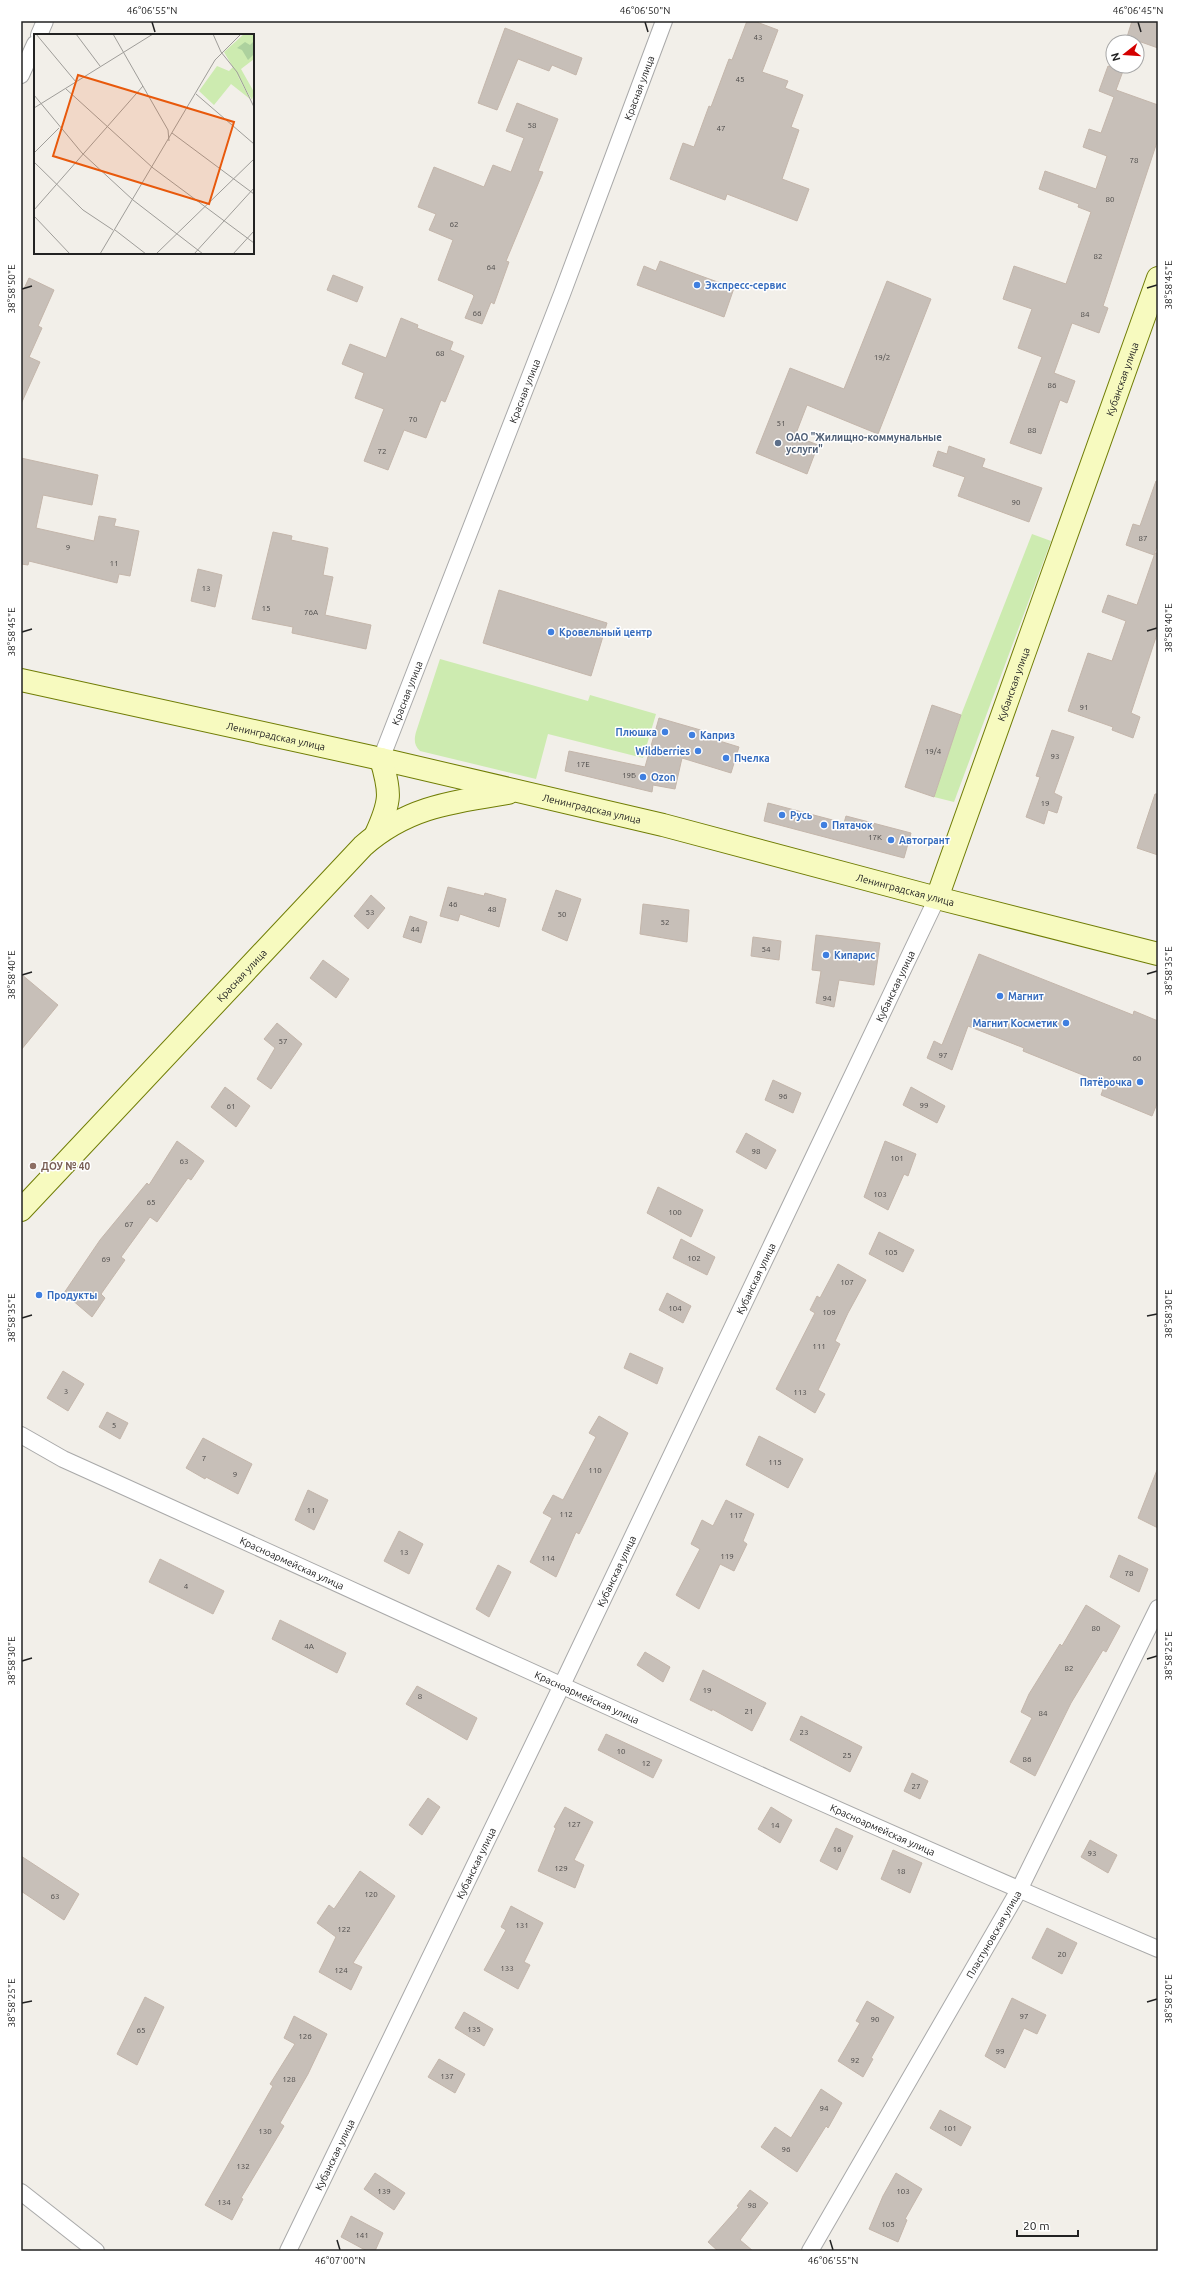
<svg xmlns="http://www.w3.org/2000/svg" width="1179" height="2272" font-family="Ubuntu,sans-serif">
<style>
.grass{fill:#cdebb0}
.building{fill:#c7bfb8;stroke:#c4b6ab}
.lines{fill:none;stroke-linecap:round;stroke-linejoin:round}
.street-casing{stroke:#a9a9a9;stroke-width:18}
.secondary-casing{stroke:#707d05;stroke-width:24}
.street{stroke:#fff;stroke-width:16}
.secondary{stroke:#f7fabf;stroke-width:22}
.ticks{fill:none;stroke:#222;stroke-width:1.5}
.shop-dot{fill:#3f7fe0;stroke:#fff;stroke-width:1.5}
.service-dot{fill:#5c6f8a;stroke:#fff;stroke-width:1.5}
.education-dot{fill:#8d6e63;stroke:#fff;stroke-width:1.5}
.labels{text-anchor:middle;dominant-baseline:central;stroke-width:3;stroke-linejoin:round;paint-order:stroke}
.number-label{font-size:8px;fill:#4b4948}
.street-label{font-size:10px;fill:#222;stroke:#fff}
.shop-label{font-size:10px;font-weight:bold;fill:#366cbe;stroke:#fff;text-anchor:start}
.service-label{font-size:10px;font-weight:bold;fill:#4e5e75;stroke:#fff;text-anchor:start}
.education-label{font-size:10px;font-weight:bold;fill:#785e54;stroke:#fff;text-anchor:start}
.inset-road{fill:none;stroke:#9f9d99;stroke-width:1}
.view{fill:#e8590c;fill-opacity:0.15;stroke:#e8590c;stroke-width:2}
.inset-edge{fill:none;stroke:#222;stroke-width:2}
.neatline{fill:none;stroke:#222;stroke-width:1.5}
.ticks-label{font-size:10px;text-anchor:middle;fill:#222}
</style>
<rect width="100%" height="100%" fill="#f2efe9"/>
<g class="grass">
<polygon points="1032,534 1051,541 954,802 934,797 961,715"/>
<path d="M440,659l148,42 2,-6 66,19 -13,44 -95,-24 -12,45 -116,-28c-6,-6 -6,-11 -4,-19z"/>
</g>
<g class="building">
<polygon points="747,21 754,21 778,30 762,72 788,81 785,88 803,95 791,127 799,130 782,179 809,189 797,221 727,194 725,200 670,179 683,143 694,147 709,106 711,107 729,59 732,60"/>
<polygon points="1132,21 1158,21 1158,48 1127,37"/>
<polygon points="505,28 582,58 576,75 552,65 549,71 518,59 497,110 478,103"/>
<polygon points="1108,66 1123,71 1116,90 1158,105 1158,139 1103,306 1108,308 1099,333 1072,323 1054,373 1075,381 1067,403 1060,400 1041,454 1010,443 1042,357 1018,348 1032,309 1003,299 1014,266 1066,284 1091,212 1078,207 1079,204 1039,189 1045,171 1096,189 1107,156 1083,147 1089,129 1101,133 1114,97 1099,91"/>
<polygon points="517,103 558,119 538,171 543,172 506,261 509,262 494,304 491,302 482,324 465,318 474,296 472,294 438,280 453,240 429,230 436,214 418,207 434,167 484,187 493,165 511,172 524,138 506,131"/>
<polygon points="660,261 734,288 724,317 637,285 644,266 656,271"/>
<polygon points="333,275 363,287 357,302 327,290"/>
<polygon points="29,278 54,290 38,326 42,328 29,357 40,362 21,404 21,295"/>
<polygon points="887,281 931,299 878,434 807,405 795,436 818,445 807,474 756,453 790,368 844,389"/>
<polygon points="401,318 418,325 417,328 453,342 450,350 464,356 445,402 441,400 426,438 404,430 388,470 364,461 384,409 355,398 364,373 342,364 350,344 386,358"/>
<polygon points="949,446 985,459 982,467 1042,488 1029,522 958,496 965,477 933,466 938,451 947,454"/>
<polygon points="21,458 98,475 92,505 43,495 36,528 94,541 99,516 116,519 114,526 139,531 130,576 119,574 117,583 29,561 28,565 21,564"/>
<polygon points="1156,481 1158,482 1158,543 1154,555 1126,545 1133,524 1140,526"/>
<polygon points="273,532 292,536 291,540 328,548 323,575 333,577 325,615 371,625 366,649 292,633 293,627 252,619"/>
<polygon points="1155,553 1158,553 1158,631 1131,713 1140,717 1133,738 1112,730 1113,727 1068,711 1088,653 1112,661 1126,621 1102,612 1108,595 1137,605"/>
<polygon points="198,569 222,575 215,607 191,601"/>
<polygon points="499,590 607,623 591,676 483,643"/>
<polygon points="932,705 961,715 934,797 905,787"/>
<polygon points="659,718 704,731 703,736 739,747 731,773 682,758 675,789 653,785 652,792 565,771 569,751 645,767"/>
<polygon points="1052,730 1074,737 1054,793 1062,797 1057,813 1048,810 1044,824 1026,817 1040,777 1036,776"/>
<polygon points="1155,794 1158,794 1158,855 1137,848"/>
<polygon points="768,803 844,823 846,816 911,833 904,858 764,821"/>
<polygon points="448,887 484,896 485,893 506,899 499,927 460,914 458,921 440,916"/>
<polygon points="556,890 581,899 567,941 542,930"/>
<polygon points="371,895 385,908 368,929 354,916"/>
<polygon points="643,904 689,910 687,942 640,934"/>
<polygon points="410,916 427,922 421,943 403,937"/>
<polygon points="816,935 880,943 874,985 839,980 834,1007 816,1003 821,971 812,970"/>
<polygon points="753,937 781,941 779,960 751,956"/>
<polygon points="979,954 1133,1015 1134,1011 1158,1021 1158,1101 1152,1116 1101,1095 1105,1084 1023,1051 1024,1048 968,1026 952,1070 927,1058 934,1041 942,1045"/>
<polygon points="323,960 349,979 336,998 310,978"/>
<polygon points="21,974 58,1005 21,1050"/>
<polygon points="277,1023 302,1044 271,1089 257,1079 275,1048 264,1039"/>
<polygon points="773,1080 801,1093 793,1113 765,1100"/>
<polygon points="225,1087 250,1106 236,1127 211,1107"/>
<polygon points="911,1087 945,1106 937,1123 903,1105"/>
<polygon points="746,1133 776,1150 766,1169 736,1152"/>
<polygon points="177,1141 204,1161 191,1180 188,1178 157,1222 150,1217 121,1257 125,1260 101,1294 105,1298 92,1317 64,1293 100,1240 147,1183 149,1185"/>
<polygon points="885,1141 916,1154 908,1176 904,1174 888,1210 864,1197"/>
<polygon points="658,1187 703,1210 691,1237 647,1213"/>
<polygon points="879,1232 914,1250 903,1272 869,1254"/>
<polygon points="681,1239 715,1257 707,1275 673,1258"/>
<polygon points="838,1264 866,1280 848,1313 835,1341 840,1344 818,1390 825,1394 815,1413 776,1389 815,1313 810,1310 817,1296 820,1298"/>
<polygon points="667,1293 691,1306 683,1323 659,1310"/>
<polygon points="630,1353 663,1368 657,1384 624,1368"/>
<polygon points="63,1371 84,1384 68,1411 47,1398"/>
<polygon points="107,1412 128,1423 120,1439 99,1427"/>
<polygon points="599,1416 628,1433 585,1522 579,1534 576,1532 556,1577 530,1562 552,1518 543,1513 553,1495 563,1500 596,1437 589,1433"/>
<polygon points="759,1436 803,1459 788,1488 746,1465"/>
<polygon points="203,1438 252,1464 238,1494 206,1477 205,1479 186,1468"/>
<polygon points="1157,1470 1158,1470 1158,1528 1138,1518"/>
<polygon points="308,1490 328,1500 314,1530 295,1520"/>
<polygon points="726,1500 754,1514 743,1541 747,1544 734,1571 720,1564 699,1609 676,1595 700,1549 691,1544 702,1520 713,1526"/>
<polygon points="399,1531 423,1544 409,1574 384,1561"/>
<polygon points="1119,1555 1148,1569 1139,1592 1110,1577"/>
<polygon points="160,1559 224,1591 213,1614 149,1582"/>
<polygon points="498,1565 511,1572 489,1617 476,1609"/>
<polygon points="1086,1605 1120,1626 1106,1652 1103,1650 1071,1703 1035,1776 1010,1762 1032,1718 1021,1712 1029,1694 1060,1644 1062,1646"/>
<polygon points="280,1620 346,1653 337,1673 272,1639"/>
<polygon points="645,1652 670,1667 663,1682 637,1665"/>
<polygon points="703,1670 766,1703 752,1731 712,1709 712,1711 690,1700"/>
<polygon points="417,1686 477,1718 467,1740 406,1704"/>
<polygon points="801,1716 862,1747 850,1772 790,1740"/>
<polygon points="606,1734 662,1760 653,1778 598,1750"/>
<polygon points="912,1773 928,1781 920,1799 904,1791"/>
<polygon points="428,1798 440,1807 422,1835 409,1825"/>
<polygon points="565,1807 593,1822 574,1860 584,1865 575,1888 538,1871 556,1828 554,1827"/>
<polygon points="771,1807 792,1820 780,1843 758,1829"/>
<polygon points="836,1828 853,1836 837,1870 820,1861"/>
<polygon points="1090,1840 1117,1855 1108,1873 1081,1857"/>
<polygon points="893,1850 922,1863 910,1893 881,1879"/>
<polygon points="21,1856 79,1894 64,1920 21,1891"/>
<polygon points="360,1871 395,1896 353,1963 362,1967 351,1990 319,1972 336,1937 317,1923 329,1905 334,1909"/>
<polygon points="511,1906 543,1923 524,1962 530,1965 518,1989 484,1970 506,1930 501,1927"/>
<polygon points="1047,1928 1077,1943 1062,1974 1032,1958"/>
<polygon points="145,1997 164,2007 137,2065 117,2054"/>
<polygon points="1012,1998 1046,2015 1037,2034 1024,2028 1005,2068 985,2056"/>
<polygon points="867,2001 894,2017 871,2058 873,2059 863,2077 838,2061 860,2023 856,2021"/>
<polygon points="464,2012 493,2029 484,2046 455,2028"/>
<polygon points="294,2016 327,2034 308,2074 280,2123 284,2126 241,2198 243,2199 232,2220 205,2205 273,2086 270,2084 295,2044 284,2038"/>
<polygon points="439,2059 465,2074 455,2093 428,2077"/>
<polygon points="821,2089 842,2103 828,2128 826,2126 797,2172 761,2147 775,2127 791,2138"/>
<polygon points="940,2110 971,2127 961,2146 930,2128"/>
<polygon points="375,2173 405,2193 394,2210 364,2189"/>
<polygon points="896,2173 922,2189 905,2219 907,2220 898,2242 869,2229 883,2196"/>
<polygon points="750,2190 768,2203 740,2240 753,2251 718,2251 708,2242 739,2207 737,2206"/>
<polygon points="351,2216 383,2233 375,2251 367,2251 341,2237"/>
</g>
<g class="lines">
<g class="street-casing">
<g id="street">
<polyline points="39,35 45,21"/>
<polyline points="21,75 35,44"/>
<path id="s1" d="M381,759l181,-465 102,-273"/>
<path id="s2" d="M21,1435l42,24c364,164 727,334 1095,490"/>
<polyline points="21,2192 96,2251"/>
<path id="s3" d="M288,2251l274,-566 375,-787"/>
<path id="s4" d="M810,2251l209,-361 139,-282"/>
</g>
</g>
<g class="secondary-casing">
<g id="secondary">
<path id="s5" d="M21,680l360,79 282,66 274,73 221,56"/>
<path d="M376,834c15,-33 15,-41 5,-75"/>
<path id="s6" d="M937,898l221,-620"/>
<path id="s7" d="M21,1210l342,-364c44,-39 89,-44 145,-53"/>
</g>
</g>
<use href="#street" class="street"/>
<use href="#secondary" class="secondary"/>
</g>
<path class="ticks" d="M152,22l3,10M645,22l3,10M1138,22l3,10M1147,288l10,-3M22,289l10,-3M1147,631l10,-3M22,632l10,-3M1147,974l10,-3M22,975l10,-3M1147,1316l10,-2M22,1318l10,-3M1147,1659l10,-3M22,1661l10,-3M1147,2002l10,-3M22,2003l10,-2M337,2240l3,10M830,2240l3,10"/>
<g class="shop-dot">
<circle cx="697" cy="285" r="4"/>
<circle cx="551" cy="632" r="4"/>
<circle cx="665" cy="732" r="4"/>
<circle cx="692" cy="735" r="4"/>
<circle cx="698" cy="751" r="4"/>
<circle cx="726" cy="758" r="4"/>
<circle cx="643" cy="777" r="4"/>
<circle cx="782" cy="815" r="4"/>
<circle cx="824" cy="825" r="4"/>
<circle cx="891" cy="840" r="4"/>
<circle cx="826" cy="955" r="4"/>
<circle cx="1000" cy="996" r="4"/>
<circle cx="1066" cy="1023" r="4"/>
<circle cx="1140" cy="1082" r="4"/>
<circle cx="39" cy="1295" r="4"/>
</g>
<circle class="service-dot" cx="778" cy="443" r="4"/>
<circle class="education-dot" cx="33" cy="1166" r="4"/>
<g class="labels">
<g class="number-label">
<text x="758" y="37">43</text>
<text x="740" y="79">45</text>
<text x="532" y="125">58</text>
<text x="721" y="128">47</text>
<text x="1134" y="160">78</text>
<text x="1110" y="199">80</text>
<text x="454" y="224">62</text>
<text x="1098" y="256">82</text>
<text x="491" y="267">64</text>
<text x="477" y="313">66</text>
<text x="1085" y="314">84</text>
<text x="440" y="353">68</text>
<text x="882" y="357">19/2</text>
<text x="1052" y="385">86</text>
<text x="413" y="419">70</text>
<text x="781" y="423">51</text>
<text x="1032" y="430">88</text>
<text x="382" y="451">72</text>
<text x="1016" y="502">90</text>
<text x="1143" y="538">87</text>
<text x="68" y="547">9</text>
<text x="114" y="563">11</text>
<text x="206" y="588">13</text>
<text x="266" y="608">15</text>
<text x="311" y="612">76А</text>
<text x="1084" y="707">91</text>
<text x="933" y="751">19/4</text>
<text x="1055" y="756">93</text>
<text x="583" y="764">17Е</text>
<text x="629" y="775">19Б</text>
<text x="1045" y="803">19</text>
<text x="875" y="837">17К</text>
<text x="453" y="904">46</text>
<text x="492" y="909">48</text>
<text x="370" y="912">53</text>
<text x="562" y="914">50</text>
<text x="665" y="922">52</text>
<text x="415" y="929">44</text>
<text x="766" y="949">54</text>
<text x="827" y="998">94</text>
<text x="283" y="1041">57</text>
<text x="943" y="1055">97</text>
<text x="1137" y="1058">60</text>
<text x="783" y="1096">96</text>
<text x="924" y="1105">99</text>
<text x="231" y="1106">61</text>
<text x="756" y="1151">98</text>
<text x="897" y="1158">101</text>
<text x="184" y="1161">63</text>
<text x="880" y="1194">103</text>
<text x="151" y="1202">65</text>
<text x="675" y="1212">100</text>
<text x="129" y="1224">67</text>
<text x="891" y="1252">105</text>
<text x="694" y="1258">102</text>
<text x="106" y="1259">69</text>
<text x="847" y="1282">107</text>
<text x="675" y="1308">104</text>
<text x="829" y="1312">109</text>
<text x="819" y="1346">111</text>
<text x="66" y="1391">3</text>
<text x="800" y="1392">113</text>
<text x="114" y="1425">5</text>
<text x="204" y="1458">7</text>
<text x="775" y="1462">115</text>
<text x="595" y="1470">110</text>
<text x="235" y="1474">9</text>
<text x="311" y="1510">11</text>
<text x="566" y="1514">112</text>
<text x="736" y="1515">117</text>
<text x="404" y="1552">13</text>
<text x="727" y="1556">119</text>
<text x="548" y="1558">114</text>
<text x="1129" y="1573">78</text>
<text x="186" y="1586">4</text>
<text x="1096" y="1628">80</text>
<text x="309" y="1646">4А</text>
<text x="1069" y="1668">82</text>
<text x="707" y="1690">19</text>
<text x="420" y="1696">8</text>
<text x="749" y="1711">21</text>
<text x="1043" y="1713">84</text>
<text x="804" y="1732">23</text>
<text x="621" y="1751">10</text>
<text x="847" y="1755">25</text>
<text x="1027" y="1759">86</text>
<text x="646" y="1763">12</text>
<text x="916" y="1786">27</text>
<text x="574" y="1824">127</text>
<text x="775" y="1825">14</text>
<text x="837" y="1849">16</text>
<text x="1092" y="1853">93</text>
<text x="561" y="1868">129</text>
<text x="901" y="1871">18</text>
<text x="371" y="1894">120</text>
<text x="55" y="1896">63</text>
<text x="522" y="1925">131</text>
<text x="344" y="1929">122</text>
<text x="1062" y="1954">20</text>
<text x="507" y="1968">133</text>
<text x="341" y="1970">124</text>
<text x="1024" y="2016">97</text>
<text x="875" y="2019">90</text>
<text x="474" y="2029">135</text>
<text x="141" y="2030">65</text>
<text x="305" y="2036">126</text>
<text x="1000" y="2051">99</text>
<text x="855" y="2060">92</text>
<text x="447" y="2076">137</text>
<text x="289" y="2079">128</text>
<text x="824" y="2108">94</text>
<text x="950" y="2128">101</text>
<text x="265" y="2131">130</text>
<text x="786" y="2149">96</text>
<text x="243" y="2166">132</text>
<text x="384" y="2191">139</text>
<text x="903" y="2191">103</text>
<text x="224" y="2202">134</text>
<text x="752" y="2205">98</text>
<text x="888" y="2224">105</text>
<text x="362" y="2235">141</text>
</g>
<g class="street-label">
<text stroke="none"><textPath href="#s1" startOffset="719">Красная улица</textPath></text>
<text stroke="none"><textPath href="#s6" startOffset="551">Кубанская улица</textPath></text>
<text stroke="none"><textPath href="#s1" startOffset="395">Красная улица</textPath></text>
<text stroke="none"><textPath href="#s6" startOffset="227">Кубанская улица</textPath></text>
<text stroke="none"><textPath href="#s1" startOffset="71">Красная улица</textPath></text>
<text stroke="none"><textPath href="#s5" startOffset="261">Ленинградская улица</textPath></text>
<text stroke="none"><textPath href="#s5" startOffset="585">Ленинградская улица</textPath></text>
<text stroke="none"><textPath href="#s5" startOffset="909">Ленинградская улица</textPath></text>
<text stroke="none"><textPath href="#s7" startOffset="322">Красная улица</textPath></text>
<text stroke="none"><textPath href="#s3" startOffset="1403">Кубанская улица</textPath></text>
<text stroke="none"><textPath href="#s3" startOffset="1079">Кубанская улица</textPath></text>
<text stroke="none"><textPath href="#s2" startOffset="300">Красноармейская улица</textPath></text>
<text stroke="none"><textPath href="#s3" startOffset="755">Кубанская улица</textPath></text>
<text stroke="none"><textPath href="#s2" startOffset="624">Красноармейская улица</textPath></text>
<text stroke="none"><textPath href="#s2" startOffset="948">Красноармейская улица</textPath></text>
<text stroke="none"><textPath href="#s3" startOffset="431">Кубанская улица</textPath></text>
<text stroke="none"><textPath href="#s4" startOffset="366">Пластуновская улица</textPath></text>
<text stroke="none"><textPath href="#s3" startOffset="107">Кубанская улица</textPath></text>
</g>
<g class="shop-label">
<text x="705" y="285">Экспресс-сервис</text>
<text x="559" y="632">Кровельный центр</text>
<text x="657" y="732" text-anchor="end">Плюшка</text>
<text x="700" y="735">Каприз</text>
<text x="690" y="751" text-anchor="end">Wildberries</text>
<text x="734" y="758">Пчелка</text>
<text x="651" y="777">Ozon</text>
<text x="790" y="815">Русь</text>
<text x="832" y="825">Пятачок</text>
<text x="899" y="840">Автогрант</text>
<text x="834" y="955">Кипарис</text>
<text x="1008" y="996">Магнит</text>
<text x="1058" y="1023" text-anchor="end">Магнит Косметик</text>
<text x="1132" y="1082" text-anchor="end">Пятёрочка</text>
<text x="47" y="1295">Продукты</text>
</g>
<g class="service-label">
<text x="786" y="437">ОАО "Жилищно-коммунальные<tspan x="786" dy="12">услуги"</tspan></text>
</g>
<g class="education-label">
<text x="41" y="1166">ДОУ № 40</text>
</g>
</g>
<g transform="translate(34 34)">
<rect width="220" height="220" fill="#f2efe9"/>
<path d="M210,0h10v25l-13,10 13,23 -2,8 -28,-48zM183,32l12,5 4,-4 17,32 -19,-15 -17,21 -15,-14z" fill="#cdebb0"/>
<path d="M220,7v13l-6,6 -6,-10 -5,-2 8,-6 5,3z" fill="#add19e"/>
<path class="inset-road" d="M2,0l40,48M42,0l24,32M79,0l55,96 1,11M179,0l8,18 16,20 17,35M32,55l87,79 101,75M162,60l58,50M0,61l48,58 51,47 70,54M0,74l119,-74M138,99l82,61M0,119l25,-25M0,128l49,48 30,20M0,176l109,-124M0,182l36,38M81,196l31,24M66,220l115,-194 26,-26M122,220l98,-95M160,220l60,-66M199,220l21,-23"/>
<path class="view" d="M44,41l156,47 -25,82 -156,-48z"/>
<rect width="220" height="220" class="inset-edge"/>
</g>
<rect width="1179" height="2272" fill="none" stroke="#ffffff" stroke-width="44"/>
<g transform="translate(1125 54) rotate(253)"><circle r="19" fill="#ffffff" stroke="#a7a7a7"/>
<path d="M0-3L7 15L0 10L-7 15Z" fill="#d40000"/>
<text y="-6" font-size="11" font-weight="bold" text-anchor="middle" fill="#222222">N</text>
</g>
<path d="M1017 2230v6h61v-6" fill="none" stroke="#222222" stroke-width="2"/>
<text x="1023" y="2230" font-size="12" fill="#222222" stroke="#ffffff" stroke-width="3" paint-order="stroke">20 m</text>
<rect x="22" y="22" width="1135" height="2228" class="neatline"/>
<g class="ticks-label">
<text x="152" y="14">46°06'55"N</text>
<text x="645" y="14">46°06'50"N</text>
<text x="1138" y="14">46°06'45"N</text>
<text transform="translate(1168 285) rotate(-90)" y="4">38°58'45"E</text>
<text transform="translate(11 289) rotate(-90)" y="4">38°58'50"E</text>
<text transform="translate(1168 628) rotate(-90)" y="4">38°58'40"E</text>
<text transform="translate(11 632) rotate(-90)" y="4">38°58'45"E</text>
<text transform="translate(1168 971) rotate(-90)" y="4">38°58'35"E</text>
<text transform="translate(11 975) rotate(-90)" y="4">38°58'40"E</text>
<text transform="translate(1168 1314) rotate(-90)" y="4">38°58'30"E</text>
<text transform="translate(11 1318) rotate(-90)" y="4">38°58'35"E</text>
<text transform="translate(1168 1656) rotate(-90)" y="4">38°58'25"E</text>
<text transform="translate(11 1661) rotate(-90)" y="4">38°58'30"E</text>
<text transform="translate(1168 1999) rotate(-90)" y="4">38°58'20"E</text>
<text transform="translate(11 2003) rotate(-90)" y="4">38°58'25"E</text>
<text x="340" y="2264">46°07'00"N</text>
<text x="833" y="2264">46°06'55"N</text>
</g>
</svg>
